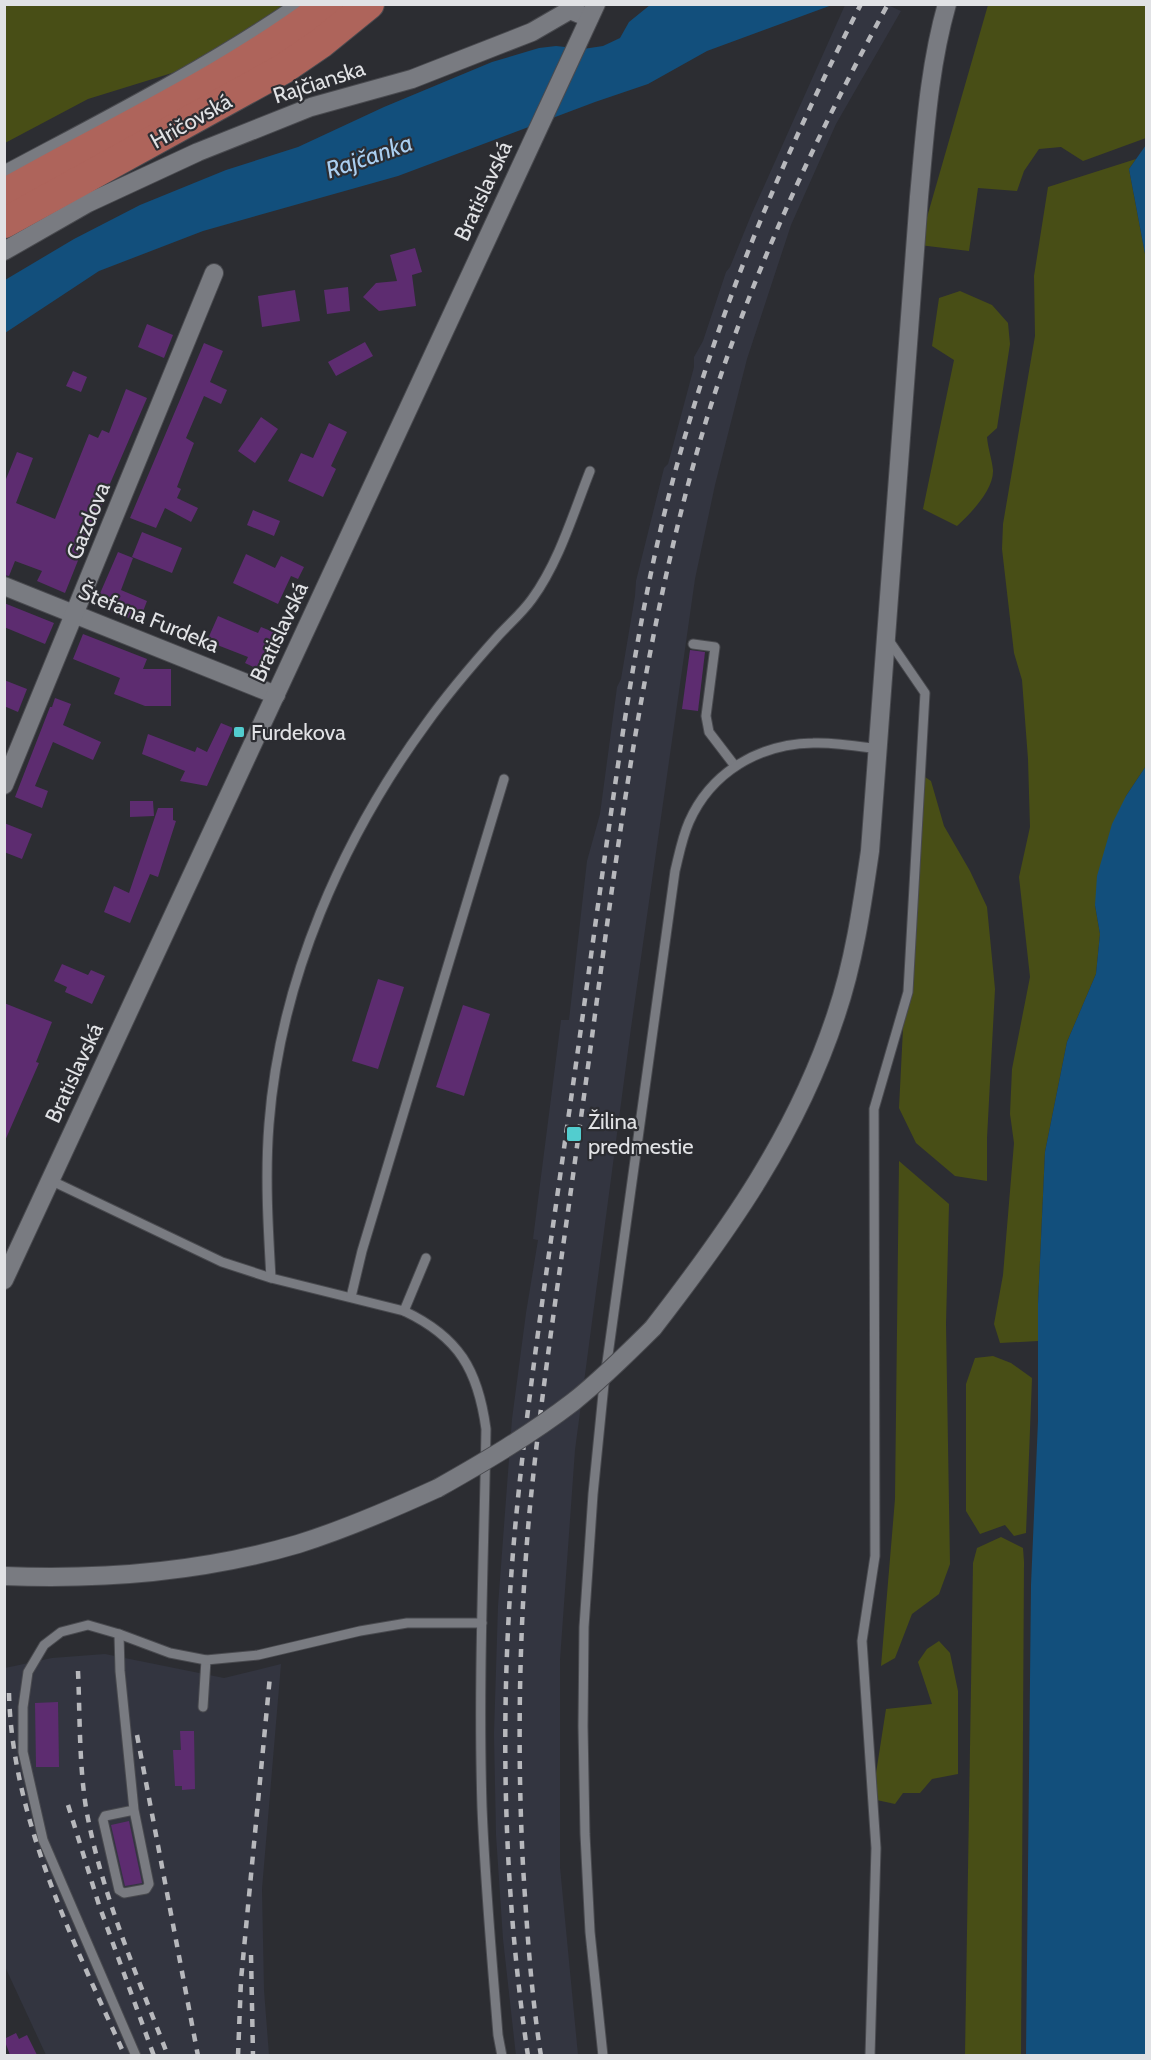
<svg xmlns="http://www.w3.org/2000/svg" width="1151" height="2060" font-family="Cabin,sans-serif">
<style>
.built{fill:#333540}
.green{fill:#484e16}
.water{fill:#124f7c}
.building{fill:#5d2c70}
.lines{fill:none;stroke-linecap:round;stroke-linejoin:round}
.service-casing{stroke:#494a4f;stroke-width:11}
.minor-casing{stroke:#494a4f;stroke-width:20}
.primary-casing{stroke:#494a4f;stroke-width:32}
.service{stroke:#797b81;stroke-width:9}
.minor{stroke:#797b81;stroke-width:18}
.primary{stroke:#ae645b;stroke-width:30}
.rail{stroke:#b7b8bc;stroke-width:4.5;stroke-dasharray:8 8;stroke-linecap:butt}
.minor-bridge-casing{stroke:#494a4f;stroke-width:20;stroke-linecap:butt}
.minor-bridge{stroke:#797b81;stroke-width:18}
.poi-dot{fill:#52cdcf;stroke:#2c2d32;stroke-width:2}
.labels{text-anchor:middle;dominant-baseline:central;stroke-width:4.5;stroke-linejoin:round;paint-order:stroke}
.street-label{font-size:22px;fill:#e1e2e5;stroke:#2c2d32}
.poi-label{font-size:22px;fill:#e1e2e5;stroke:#2c2d32;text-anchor:start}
.water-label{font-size:24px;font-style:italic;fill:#abcff0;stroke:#2c2d32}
</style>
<rect width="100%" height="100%" fill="#2c2d32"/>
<g class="built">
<polygon points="845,5 888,5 901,11 836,124 791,225 747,359 715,485 695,579 631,1028 575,1450 560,1660 560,1867 578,2055 516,2056 503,1939 496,1835 494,1734 498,1606 512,1419 526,1313 538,1240 533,1239 561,1020 569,1020 587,861 600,814 617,687 621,679 635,596 636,581 664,468 668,464 694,367 694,357 703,341 726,272 730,267 752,213"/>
<polygon points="105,1654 224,1678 281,1664 262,1889 264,1990 269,2055 46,2055 7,1971 5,1966 5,1668 52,1658"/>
</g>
<g class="green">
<polygon points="5,5 312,5 292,36 88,99 5,143"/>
<polygon points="988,5 1146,5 1146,138 1083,161 1061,147 1039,149 1024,171 1017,191 978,188 969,251 919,245"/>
<polygon points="1136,159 1129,169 1146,259 1146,766 1126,796 1095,905 1100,934 1096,974 1067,1042 1045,1152 1038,1304 1038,1341 1000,1343 994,1324 1003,1275 1014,1143 1010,1114 1012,1069 1030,977 1019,877 1030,827 1028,759 1022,680 1014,653 1002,549 1003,524 1035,336 1034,276 1048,187"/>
<path d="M960,291l32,14 16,18 2,21 -13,84 -10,9c1,12 5,22 6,33 1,20 -23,44 -36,56l-34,-17 31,-149 -22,-14 7,-48z"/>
<polygon points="916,771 931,781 944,826 970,871 987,907 995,989 987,1138 987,1181 955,1176 916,1143 899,1108"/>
<polygon points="899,1161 949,1204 946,1324 950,1564 939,1594 912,1614 895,1658 881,1666 895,1499"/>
<polygon points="993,1356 1011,1363 1032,1378 1026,1533 1014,1536 1005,1525 980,1534 966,1511 966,1384 975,1358"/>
<polygon points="1001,1537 1023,1548 1024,1562 1021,2055 965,2055 973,1563 977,1548"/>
<polygon points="939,1641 950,1653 958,1691 958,1774 932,1779 920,1793 903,1793 895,1804 872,1799 886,1709 932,1704 918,1662 927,1649"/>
</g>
<g class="water">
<polygon points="650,5 832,5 707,51 648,84 595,102 398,176 203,231 99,271 5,333 5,280 74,239 140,205 226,170 298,147 384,107 492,62 539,48 556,46 583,49 603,46 620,38 629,22"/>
<polygon points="1146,145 1146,259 1129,169"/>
<polygon points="1146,766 1146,2055 1026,2055 1031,1585 1038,1421 1038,1304 1045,1152 1067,1042 1096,974 1100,934 1095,905 1097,876 1112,824 1126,796"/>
</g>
<g class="building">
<polygon points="415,248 422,272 412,275 416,306 379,311 363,297 376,283 397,281 390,255"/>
<polygon points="348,287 350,311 327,314 324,290"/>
<polygon points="295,290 300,321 262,327 258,296"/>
<polygon points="147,324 173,335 164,358 138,347"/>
<polygon points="365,342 373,356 336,376 328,362"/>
<polygon points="204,343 223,351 210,382 227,390 221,404 204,396 186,438 194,443 177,487 181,489 177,498 198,508 191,522 165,508 156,528 130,518"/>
<polygon points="73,371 87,377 81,392 66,386"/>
<polygon points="126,389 147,398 109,486 83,554 81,553 65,593 37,581 42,571 15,561 9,576 4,575 4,484 17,452 33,458 16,503 55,519 89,434 98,438 102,430 109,433"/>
<polygon points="261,417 278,429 255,463 238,451"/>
<polygon points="329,423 347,432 331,466 336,469 323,497 288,481 301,453 313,458"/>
<polygon points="253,510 280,521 274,536 247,525"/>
<polygon points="142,532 182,548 172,573 132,557"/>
<polygon points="118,552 133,558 121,590 147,601 139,622 95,605"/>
<polygon points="246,554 275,568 281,556 304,567 298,579 291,576 278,604 233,583"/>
<polygon points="4,603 54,623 45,644 4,627"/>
<polygon points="218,616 258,633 261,627 276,633 260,670 245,663 248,657 207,641"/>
<polygon points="83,634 147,659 143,669 171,669 171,706 145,706 114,694 120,678 73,659"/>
<polygon points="690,650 705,652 698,711 682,709"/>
<polygon points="4,680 27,689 18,712 4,706"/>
<polygon points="55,698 71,704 63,725 101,742 93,760 53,742 35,786 48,791 42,808 15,797 50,707 52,707"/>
<polygon points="221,723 233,728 207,786 180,781 185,771 142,754 148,734 195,752 197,747 207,752"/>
<polygon points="130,801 153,801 154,816 130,817"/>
<polygon points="158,808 173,808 173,820 176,821 158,877 150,874 130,923 104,912 114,886 129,893"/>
<polygon points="4,823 32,834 22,859 4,852"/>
<polygon points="62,964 88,975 91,970 105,976 92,1004 65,992 67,987 54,981"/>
<polygon points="378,979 404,987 378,1069 352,1061"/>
<polygon points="4,1003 52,1022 36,1062 39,1063 4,1143"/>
<polygon points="463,1005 490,1014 464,1096 436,1087"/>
<polygon points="58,1702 59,1767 36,1767 35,1703"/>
<polygon points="180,1731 194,1731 195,1789 182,1790 182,1786 175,1786 173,1750 181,1750"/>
<polygon points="129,1821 142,1883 125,1886 111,1825"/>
<polygon points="16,2033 19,2039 27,2035 37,2055 10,2055 4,2039"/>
</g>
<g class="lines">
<g class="service-casing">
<g id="service">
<polyline points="693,644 715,647 706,716 709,732 735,766"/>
<path d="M50,1180l172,82 49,16 133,33c55,26 74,59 82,118 -2,126 -8,252 -4,378 3,76 10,152 16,228l4,21"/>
<path d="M271,1278c-3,-51 -6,-103 -2,-154 11,-144 73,-285 157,-400 22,-31 47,-60 72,-88 11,-12 24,-23 34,-37 27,-37 41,-85 58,-128"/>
<polyline points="351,1297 362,1251 504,779"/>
<polyline points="404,1311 426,1258"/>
<polyline points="119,1634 120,1671 134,1810 149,1884 146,1889 124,1893 119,1890 103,1820 105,1816 134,1810"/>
<polyline points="203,1707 206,1660"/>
<polyline points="136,2056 43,1840 23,1752 23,1707 28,1672 44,1645 61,1632 88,1625 119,1634 170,1653 206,1660 258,1655 360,1631 407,1623 482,1623"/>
<path d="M603,2056l-13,-124 -5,-98 -2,-108 1,-99 9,-133 11,-110 71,-513c4,-16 7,-33 14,-49 22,-50 70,-78 124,-79 21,-1 44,3 65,6"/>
<polyline points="870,2056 876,1848 862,1641 875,1556 874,1109 908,992 925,693 888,639"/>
</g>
</g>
<g class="minor-casing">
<g id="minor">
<path d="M4,175c101,-54 204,-106 298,-171"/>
<polyline points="4,251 88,203 198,152 311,107 412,79 532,32 570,10 589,18"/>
<polyline points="4,586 276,695"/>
<polyline points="4,785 214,273"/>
<polyline points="4,1280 596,4"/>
<path d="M653,1328c76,-98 144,-194 183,-313 18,-53 26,-109 34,-164l49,-654c6,-64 10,-130 28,-193"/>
<path d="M4,1576c99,4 199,-4 294,-32 48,-15 94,-35 140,-56"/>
</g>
</g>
<g class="primary-casing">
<g id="primary">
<path d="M4,194c109,-62 224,-114 324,-190"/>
<polyline points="4,223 283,69 321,43 369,4"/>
</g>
</g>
<use href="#service" class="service"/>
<use href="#minor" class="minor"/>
<use href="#primary" class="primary"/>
<g class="rail">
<path d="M78,1671c2,45 1,92 8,137 15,85 51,167 82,248"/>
<path d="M9,1693c3,126 65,250 116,363"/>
<polyline points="137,1735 198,2056"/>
<polyline points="68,1805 99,1905 154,2056"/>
<polyline points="251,1955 253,2056"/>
<polyline points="238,2056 241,1980 270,1676"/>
<path d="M528,2056c-27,-181 -29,-367 -11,-548 13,-130 33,-259 51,-388 14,-97 27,-195 41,-293 15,-104 30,-209 55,-312 44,-180 112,-346 197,-511"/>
<path d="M541,2056c-10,-63 -14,-127 -18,-190 -6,-117 -4,-233 6,-349 12,-126 32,-252 49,-378 34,-240 58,-485 128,-718 45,-146 109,-283 182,-417"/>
</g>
<g class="minor-bridge-casing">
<path id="minor-bridge" d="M438,1488c46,-26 92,-53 135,-86 29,-23 55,-49 80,-74"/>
</g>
<use href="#minor-bridge" class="minor-bridge"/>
</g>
<g class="poi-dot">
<rect x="233" y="726" width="12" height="12" rx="3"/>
<rect x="566" y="1126" width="16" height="16" rx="3"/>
</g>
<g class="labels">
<g class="street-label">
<text transform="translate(319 82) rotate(-18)">Rajčianska</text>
<text transform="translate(191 121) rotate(-29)">Hričovská</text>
<text transform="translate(483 191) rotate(-65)">Bratislavská</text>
<text transform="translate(88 521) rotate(-68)">Gazdova</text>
<text transform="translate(149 618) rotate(22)">Štefana Furdeka</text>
<text transform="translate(279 632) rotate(-65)">Bratislavská</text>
<text transform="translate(74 1073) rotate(-65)">Bratislavská</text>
</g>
<g class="poi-label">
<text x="251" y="732">Furdekova</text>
<text x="588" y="1121">Žilina<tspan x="588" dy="25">predmestie</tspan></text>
</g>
<g class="water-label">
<text transform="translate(369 156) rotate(-19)">Rajčanka</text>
</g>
</g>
<rect width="1151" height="2060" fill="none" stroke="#e1e2e5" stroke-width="12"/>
</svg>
